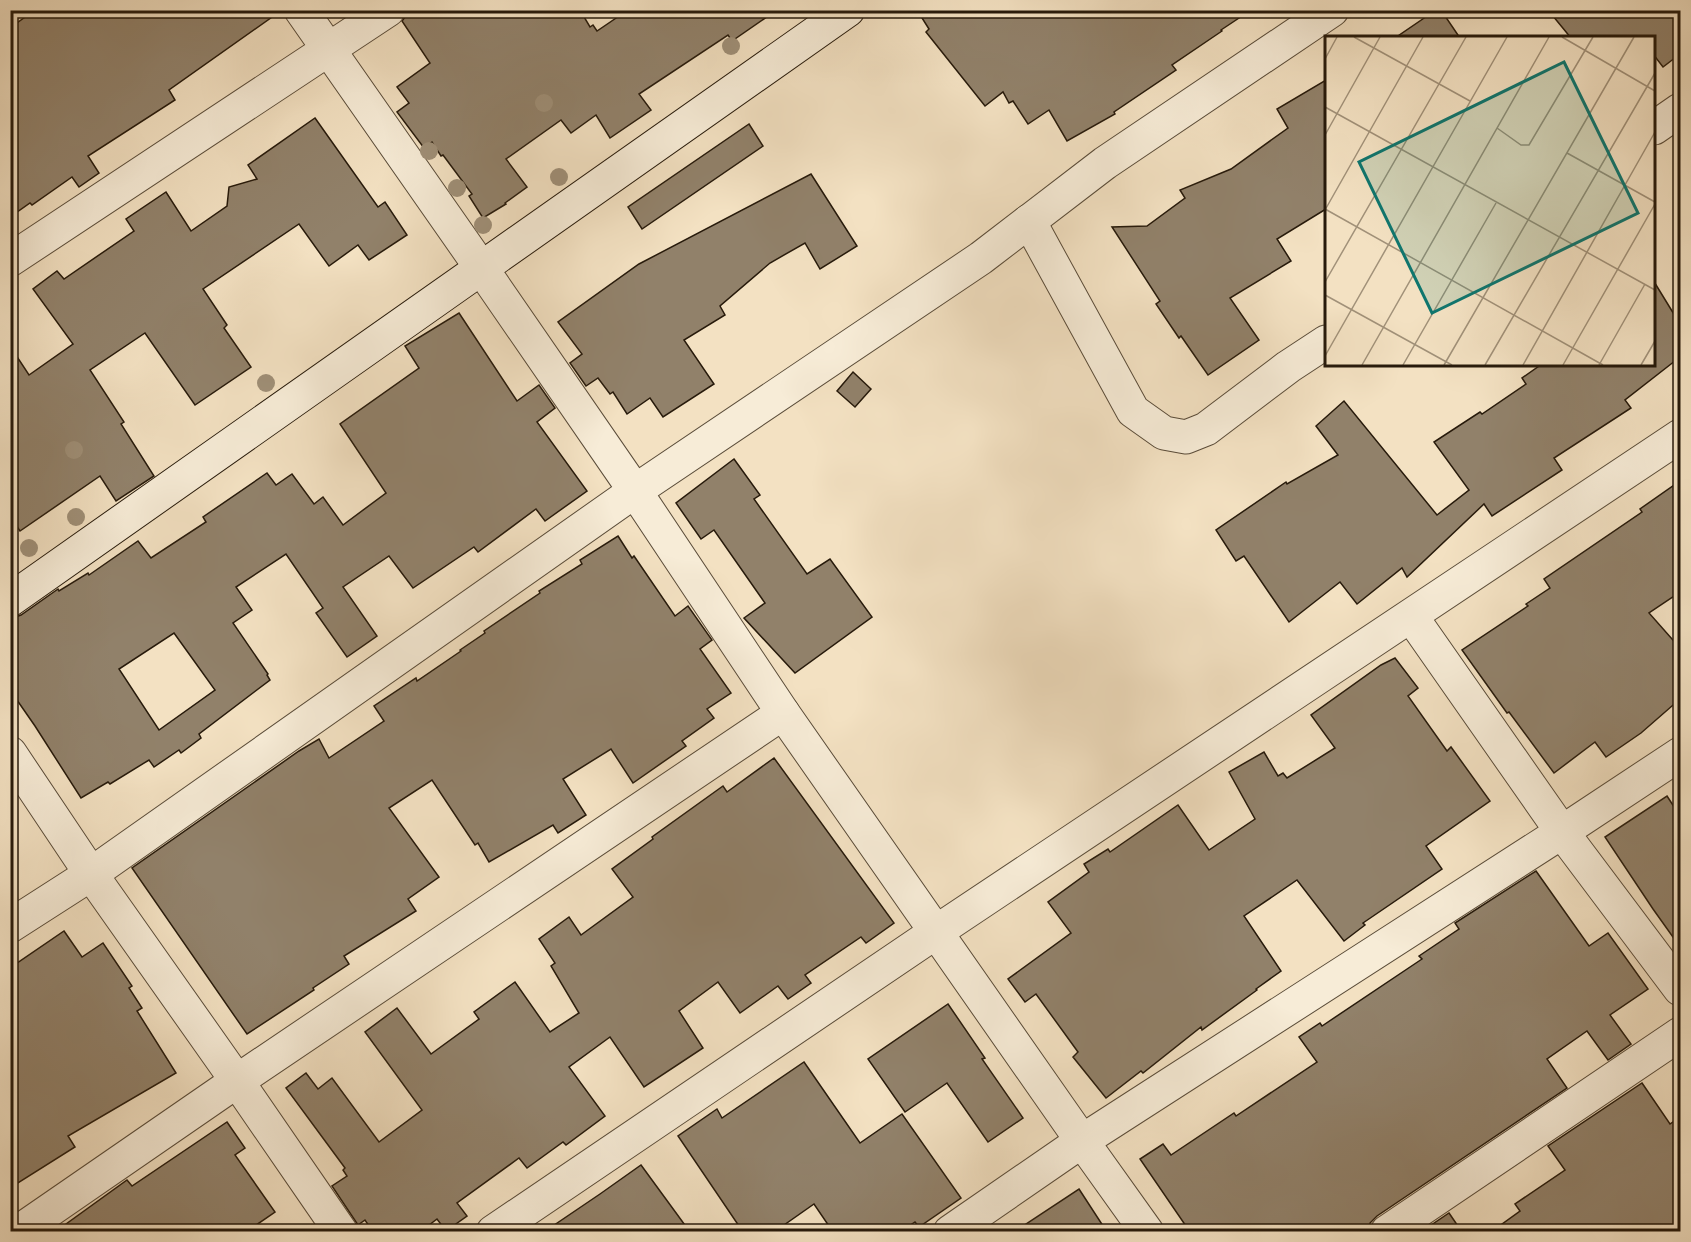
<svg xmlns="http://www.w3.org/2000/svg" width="1691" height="1242" font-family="Alegreya,serif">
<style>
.building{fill:#91816a;stroke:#271a0b;stroke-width:1.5;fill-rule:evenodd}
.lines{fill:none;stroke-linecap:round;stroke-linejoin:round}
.street-casing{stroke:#5a4c39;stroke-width:35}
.secondary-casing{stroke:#271a0b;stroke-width:35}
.street{stroke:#f7ecd7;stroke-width:33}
.secondary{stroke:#f7ecd7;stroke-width:33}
.tree{fill:#9f8f77}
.inset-road{fill:none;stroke:#a19179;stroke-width:1.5}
.view{fill:#0f766e;fill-opacity:0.15;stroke:#0f766e;stroke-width:3}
.inset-edge{fill:none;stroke:#271a0b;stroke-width:3}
</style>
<rect width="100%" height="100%" fill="#f3e1c2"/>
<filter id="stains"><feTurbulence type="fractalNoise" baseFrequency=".00333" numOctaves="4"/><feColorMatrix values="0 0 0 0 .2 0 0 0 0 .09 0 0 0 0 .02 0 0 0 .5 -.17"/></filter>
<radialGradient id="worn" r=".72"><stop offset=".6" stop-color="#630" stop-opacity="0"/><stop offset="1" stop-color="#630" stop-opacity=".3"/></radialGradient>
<g class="building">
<polygon points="35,10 282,10 169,90 175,100 88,156 99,173 79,187 72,177 32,205 30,203 10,217 10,28"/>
<polygon points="415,10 580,10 590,27 593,25 597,31 628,10 777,10 732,41 728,35 639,94 651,110 610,138 596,115 571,133 561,120 506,159 527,187 505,203 506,204 483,218 469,196 472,194 443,155 441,156 432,142 424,148 397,112 409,103 397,87 430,63 402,21 405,17"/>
<polygon points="917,10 1251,10 1221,30 1222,31 1172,65 1176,70 1114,112 1115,114 1067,141 1049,110 1028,124 1013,101 1009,103 1003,92 985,106 926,32 929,29"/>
<polygon points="1436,10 1441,10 1460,38 1395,38"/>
<polygon points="1548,10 1668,10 1680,27 1680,54 1663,67 1653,54 1653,38 1571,38"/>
<polygon points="1326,80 1326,209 1277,239 1291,261 1230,298 1259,340 1208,375 1181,336 1179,338 1156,304 1160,301 1112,227 1147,226 1185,198 1180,190 1231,169 1288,128 1277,109"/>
<polygon points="315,118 378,207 385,202 407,235 369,260 358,245 329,266 299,224 203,289 227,325 224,328 251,367 195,405 145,333 90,370 124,422 121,424 154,476 116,501 100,476 20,531 10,516 10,346 29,375 73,344 33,289 57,271 64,279 134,231 126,219 166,192 191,231 227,206 229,187 257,179 248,165"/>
<polygon points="749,124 763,146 642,229 628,207"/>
<polygon points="811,174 857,246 820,269 805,243 770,263 720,306 725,315 684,340 714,384 663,417 650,398 627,414 613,392 610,394 598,378 586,386 570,363 582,354 558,322 639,264"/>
<polygon points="1653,280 1680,324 1680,357 1625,400 1631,408 1554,458 1562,470 1492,516 1484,504 1407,577 1402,568 1357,604 1340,582 1289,622 1244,556 1236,561 1216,530 1286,482 1287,484 1338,455 1316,426 1344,401 1437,515 1469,490 1434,442 1480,412 1482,414 1526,384 1522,378 1542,364 1653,364"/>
<path d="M459,313l58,88 22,-16 16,23 -18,14 50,69 -42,30 -9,-12 -58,43 -4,-5 -61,41 -24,-32 -46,31 34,49 -30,21 -31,-44 7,-5 -37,-54 -50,33 16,23 -19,13 35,51 -1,1 3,5 -71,54 2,4 -20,15 -2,-3 -25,17 -5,-7 -39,24 -2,-2 -27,16 -46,-72 -25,-36v-71l11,-4 37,-26 1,2 29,-18 1,2 49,-34 13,17 55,-36 -3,-5 64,-44 9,12 16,-11 22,30 9,-7 20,28 43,-32 -46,-69 79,-56 -14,-22zM174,633l41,57 -56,40 -40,-61z"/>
<polygon points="853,372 871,389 855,407 837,391"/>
<polygon points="734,459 760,495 754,499 807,574 830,559 872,617 795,673 744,618 765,603 714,530 701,539 676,503"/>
<polygon points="1680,481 1680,592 1649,613 1680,648 1680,699 1641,733 1606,757 1595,742 1554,773 1509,712 1507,713 1462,650 1528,606 1526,604 1550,588 1544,579 1642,512 1640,509"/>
<polygon points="618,536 632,558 634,556 675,616 688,606 712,640 700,649 731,693 707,709 714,718 682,741 686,746 633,783 611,749 563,779 586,815 558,833 553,825 489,862 478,843 475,845 432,780 389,808 439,877 408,899 416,911 344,956 349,964 313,988 314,990 247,1034 132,868 299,751 319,739 329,758 384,721 374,706 416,678 417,681 461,651 460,650 485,633 484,631 540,593 539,591 582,564 580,560"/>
<polygon points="1395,658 1418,688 1408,696 1447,751 1451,747 1490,801 1426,846 1442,869 1363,923 1365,925 1344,941 1297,880 1244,916 1281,971 1256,989 1257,990 1202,1030 1201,1027 1143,1073 1141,1071 1106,1098 1073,1057 1078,1052 1036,994 1025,1002 1008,979 1071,933 1048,902 1089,872 1084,864 1108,849 1110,852 1178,805 1209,850 1255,819 1229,772 1264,752 1278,776 1283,773 1287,778 1335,748 1311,715 1381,665"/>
<polygon points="774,758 894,923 866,943 861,937 805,975 811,983 788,999 778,986 740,1013 718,982 679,1011 703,1048 644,1087 610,1037 569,1067 605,1116 566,1145 563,1142 527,1168 519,1158 457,1203 467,1216 446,1231 437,1219 420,1232 373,1232 365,1220 358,1225 332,1186 347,1176 343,1170 345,1168 286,1088 306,1073 318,1089 332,1078 379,1142 422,1110 365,1032 397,1008 431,1054 479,1019 474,1012 515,982 550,1032 579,1013 551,966 555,963 539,939 569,917 581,935 633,897 612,869 653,839 652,837 723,786 727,792"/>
<polygon points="1667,796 1680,816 1680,947 1653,909 1605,837"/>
<polygon points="1536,871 1589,946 1608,933 1648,989 1610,1015 1631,1044 1608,1060 1587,1031 1547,1059 1567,1088 1377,1216 1370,1223 1369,1232 1190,1232 1140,1159 1163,1144 1171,1155 1234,1113 1236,1116 1317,1062 1299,1037 1320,1023 1322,1026 1422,959 1419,956 1459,929 1455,923"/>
<polygon points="64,931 82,957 103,943 132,986 129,988 142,1008 137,1011 176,1073 68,1136 75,1147 10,1188 10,968"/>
<polygon points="948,1004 985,1058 982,1059 1023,1118 988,1142 947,1083 905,1112 868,1059"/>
<polygon points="804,1062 860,1143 902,1114 961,1198 919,1227 915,1222 900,1232 833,1232 814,1204 774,1232 743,1232 678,1136 717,1109 722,1118"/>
<polygon points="1642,1083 1670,1124 1680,1117 1680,1232 1491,1232 1520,1211 1515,1204 1565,1170 1548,1146"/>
<polygon points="227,1122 245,1148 235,1155 275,1212 246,1232 55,1232 127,1180 132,1186"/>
<polygon points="641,1165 690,1232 544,1232 600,1194"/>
<polygon points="1079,1189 1107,1232 1014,1232"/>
<polygon points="1449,1213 1462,1232 1421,1232"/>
</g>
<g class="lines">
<g class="street-casing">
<g id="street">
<polyline points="301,10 482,269 635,491 783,713 1082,1141 1147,1232"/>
<polyline points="1654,128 1680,110"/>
<polyline points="1029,221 1133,411 1164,433 1186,437 1206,429 1288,367 1326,342"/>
<polyline points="10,260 388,10"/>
<polyline points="1411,616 1562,832 1680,989"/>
<polyline points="10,753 91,874 237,1081 341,1232"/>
<polyline points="10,926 91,874 635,491 981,258 1105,163 1332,10"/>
<polyline points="18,1232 237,1081 783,713"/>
<polyline points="493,1232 936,932 1680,436"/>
<polyline points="950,1232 1082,1141 1562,832 1680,754"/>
<polyline points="1387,1232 1680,1034"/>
</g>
</g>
<g class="secondary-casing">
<polyline id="secondary" points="10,600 848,10"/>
</g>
<use href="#street" class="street"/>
<use href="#secondary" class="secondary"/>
</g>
<g class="tree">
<circle cx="731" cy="46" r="9"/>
<circle cx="544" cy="103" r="9"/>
<circle cx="429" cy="151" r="9"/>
<circle cx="559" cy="177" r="9"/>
<circle cx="457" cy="188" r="9"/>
<circle cx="483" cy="225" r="9"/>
<circle cx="266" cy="383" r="9"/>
<circle cx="74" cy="450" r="9"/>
<circle cx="76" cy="517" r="9"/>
<circle cx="29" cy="548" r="9"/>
</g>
<g transform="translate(1325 36)">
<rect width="330" height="330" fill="#f3e1c2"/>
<path class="inset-road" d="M29,1l116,64M237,1l93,54M0,23l12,-22M0,71l330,183M172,92l24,17h8l64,-108M0,99l55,-98M242,117l88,49M0,173l278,156M0,174l98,-173M0,246l141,-245M0,259l127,70M0,320l182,-319M37,329l187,-328M78,329l93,-162M119,329l190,-328M160,329l170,-292M198,329l132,-233M238,329l92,-161M274,329l46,-81M316,329l14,-24"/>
<path class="view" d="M239,26l74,151 -206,100 -73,-151z"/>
<rect width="330" height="330" class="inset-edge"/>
</g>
<rect width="1691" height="1242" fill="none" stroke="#f3e1c2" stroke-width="36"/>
<rect x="12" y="12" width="1667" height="1218" fill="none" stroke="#271a0b" stroke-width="3"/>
<rect x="18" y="18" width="1655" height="1206" fill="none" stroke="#271a0b" stroke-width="1.5"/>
<rect width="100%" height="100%" filter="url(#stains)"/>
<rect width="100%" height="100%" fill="url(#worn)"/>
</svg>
